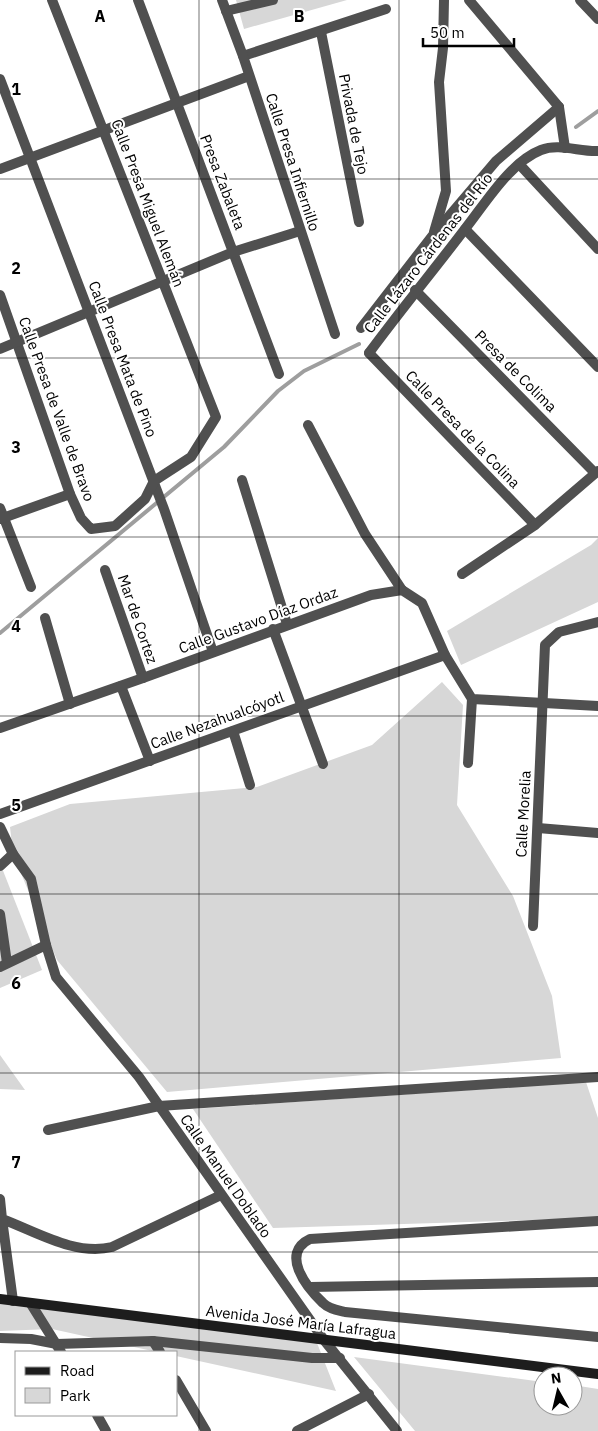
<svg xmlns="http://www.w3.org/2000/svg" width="598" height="1431" font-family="'IBM Plex Sans',sans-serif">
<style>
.green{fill:#d7d7d7}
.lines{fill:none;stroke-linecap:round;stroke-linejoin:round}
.stream{stroke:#9e9e9e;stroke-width:4}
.minor{stroke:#505050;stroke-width:10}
.tertiary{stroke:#505050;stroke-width:10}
.secondary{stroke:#1d1d1d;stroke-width:10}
.grid{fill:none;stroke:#000;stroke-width:1;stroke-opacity:0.55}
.labels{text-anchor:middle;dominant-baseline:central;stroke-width:4;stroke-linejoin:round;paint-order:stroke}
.street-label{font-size:15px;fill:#000;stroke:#fff}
.grid-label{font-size:16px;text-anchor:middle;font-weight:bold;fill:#000;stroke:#fff;stroke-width:4;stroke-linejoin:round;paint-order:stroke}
</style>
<rect width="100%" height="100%" fill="#fff"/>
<g class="green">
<polygon points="236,0 347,0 244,29"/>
<polygon points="598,538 598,602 461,665 447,631 591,545"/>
<polygon points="442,682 463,705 457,805 513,896 552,996 561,1058 167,1092 57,960 13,854 10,827 70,804 257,787 372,745"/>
<polygon points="0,863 42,970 0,988"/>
<polygon points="0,1055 25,1090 0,1089"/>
<polygon points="586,1082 598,1118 598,1218 273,1228 193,1109"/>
<polygon points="0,1303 317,1343 336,1391 176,1356 176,1352 157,1352 52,1329 0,1331"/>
<polygon points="354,1357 543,1382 543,1406 573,1406 573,1385 598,1389 598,1431 415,1431"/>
</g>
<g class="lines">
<g class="stream">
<polyline points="576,127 598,111"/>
<polyline points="0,633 224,447 278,391 304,371 359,344"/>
</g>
<g class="minor">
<polyline points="138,0 279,374"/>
<polyline points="469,0 559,107"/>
<polyline points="226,11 273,0"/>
<polyline points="321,32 359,222"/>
<polyline points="243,56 386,9"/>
<polyline points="0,79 164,509 213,652"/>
<polyline points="559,107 565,148"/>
<polyline points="520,165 598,249"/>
<polyline points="0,169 249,76"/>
<polyline points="465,229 598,367"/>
<polyline points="434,232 446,191 439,82 443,48 444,0"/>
<polyline points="415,290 595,473"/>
<polyline points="0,295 70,494 81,518 91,529 115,526 145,499 154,481 191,457 216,417 52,0"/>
<polyline points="361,328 433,235 496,161 559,107"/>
<polyline points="0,349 233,252 300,231"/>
<polyline points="369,353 535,525"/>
<polyline points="308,425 365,534 402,590"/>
<polyline points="242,480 287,624"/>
<polyline points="0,508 31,587"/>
<polyline points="0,519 70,494"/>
<polyline points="105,570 143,678"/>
<polyline points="462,574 535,525 598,471"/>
<polyline points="45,618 70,704"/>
<polyline points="273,629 323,764"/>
<polyline points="121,686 150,761"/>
<polyline points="233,731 250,785"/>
<polyline points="468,763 472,699"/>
<polyline points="0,814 445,655"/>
<polyline points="0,827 13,854 31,879 46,945 56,977 139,1077 324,1340 397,1431"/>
<polyline points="538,828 598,833"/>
<polyline points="0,866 13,854"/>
<polyline points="0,914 7,963"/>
<polyline points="533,926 545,645 559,632 598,622"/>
<polyline points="0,967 46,945"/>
<polyline points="48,1130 159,1106 598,1077"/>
<path d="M0,1199l2,20c35,13 73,37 110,28l109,-52"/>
<path d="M598,1221l-288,18c-30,14 -4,48 13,64 6,6 14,7 22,9l253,25"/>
<polyline points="310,1287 598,1282"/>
<polyline points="0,1338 31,1339 57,1344 153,1341 312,1358 340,1358"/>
<polyline points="153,1341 160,1352"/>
<polyline points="176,1380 206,1431"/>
<polyline points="297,1431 369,1394"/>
</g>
<g class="tertiary">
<polyline points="222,0 243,56 335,334"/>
<polyline points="580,0 598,19"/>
<path d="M369,353c31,-42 64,-82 96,-124 20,-25 45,-67 76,-79 18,-7 39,2 57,1"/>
<polyline points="0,728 143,678 371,595 402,590 422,603 445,655 472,699 598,706"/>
<polyline points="2,1219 13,1301"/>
<polyline points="31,1304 61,1352"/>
<polyline points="97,1415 106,1431"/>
</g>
<polyline class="secondary" points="0,1299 598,1374"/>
</g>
<path class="grid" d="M199,0v1431M399,0v1431M0,179h598M0,358h598M0,537h598M0,716h598M0,894h598M0,1073h598M0,1252h598"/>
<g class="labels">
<g class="street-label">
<text transform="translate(354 124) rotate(79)">Privada de Tejo</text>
<text transform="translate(293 162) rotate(72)">Calle Presa Infiernillo</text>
<text transform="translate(223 182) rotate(69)">Presa Zabaleta</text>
<text transform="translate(148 203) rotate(69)">Calle Presa Miguel Alemán</text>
<text transform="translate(428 253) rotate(-52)">Calle Lázaro Cárdenas del Río</text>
<text transform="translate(123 359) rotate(69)">Calle Presa Mata de Pino</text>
<text transform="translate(516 371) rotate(45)">Presa de Colima</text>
<text transform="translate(57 409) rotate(70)">Calle Presa de Valle de Bravo</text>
<text transform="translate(463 429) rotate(46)">Calle Presa de la Colina</text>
<text transform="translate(138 619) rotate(71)">Mar de Cortez</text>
<text transform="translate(258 620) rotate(-20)">Calle Gustavo Díaz Ordaz</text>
<text transform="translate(217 720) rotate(-20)">Calle Nezahualcóyotl</text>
<text transform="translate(523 814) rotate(-87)">Calle Morelia</text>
<text transform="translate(226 1176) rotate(55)">Calle Manuel Doblado</text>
<text transform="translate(301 1322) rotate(7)">Avenida José María Lafragua</text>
</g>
</g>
<g class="grid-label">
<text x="100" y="22">A</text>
<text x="299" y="22">B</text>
<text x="16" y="95">1</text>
<text x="16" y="274">2</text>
<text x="16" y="453">3</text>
<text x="16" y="632">4</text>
<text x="16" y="811">5</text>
<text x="16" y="989">6</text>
<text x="16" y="1168">7</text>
</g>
<rect x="15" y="1351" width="162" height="65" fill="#ffffff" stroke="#999999"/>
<rect x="25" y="1367" width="25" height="8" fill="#1d1d1d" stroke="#999999"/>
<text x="60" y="1376" font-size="15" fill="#000000">Road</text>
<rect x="25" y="1388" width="25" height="15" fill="#d7d7d7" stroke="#999999"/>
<text x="60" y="1401" font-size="15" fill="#000000">Park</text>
<g transform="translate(558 1391) rotate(352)"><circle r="24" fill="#ffffff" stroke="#999999"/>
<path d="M0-4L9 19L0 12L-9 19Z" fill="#000000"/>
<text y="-8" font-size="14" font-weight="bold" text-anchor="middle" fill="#000000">N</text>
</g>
<path d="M423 38v8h91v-8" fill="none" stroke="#000000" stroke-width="2.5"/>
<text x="430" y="38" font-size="15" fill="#000000" stroke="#ffffff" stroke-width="4" paint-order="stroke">50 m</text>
</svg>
